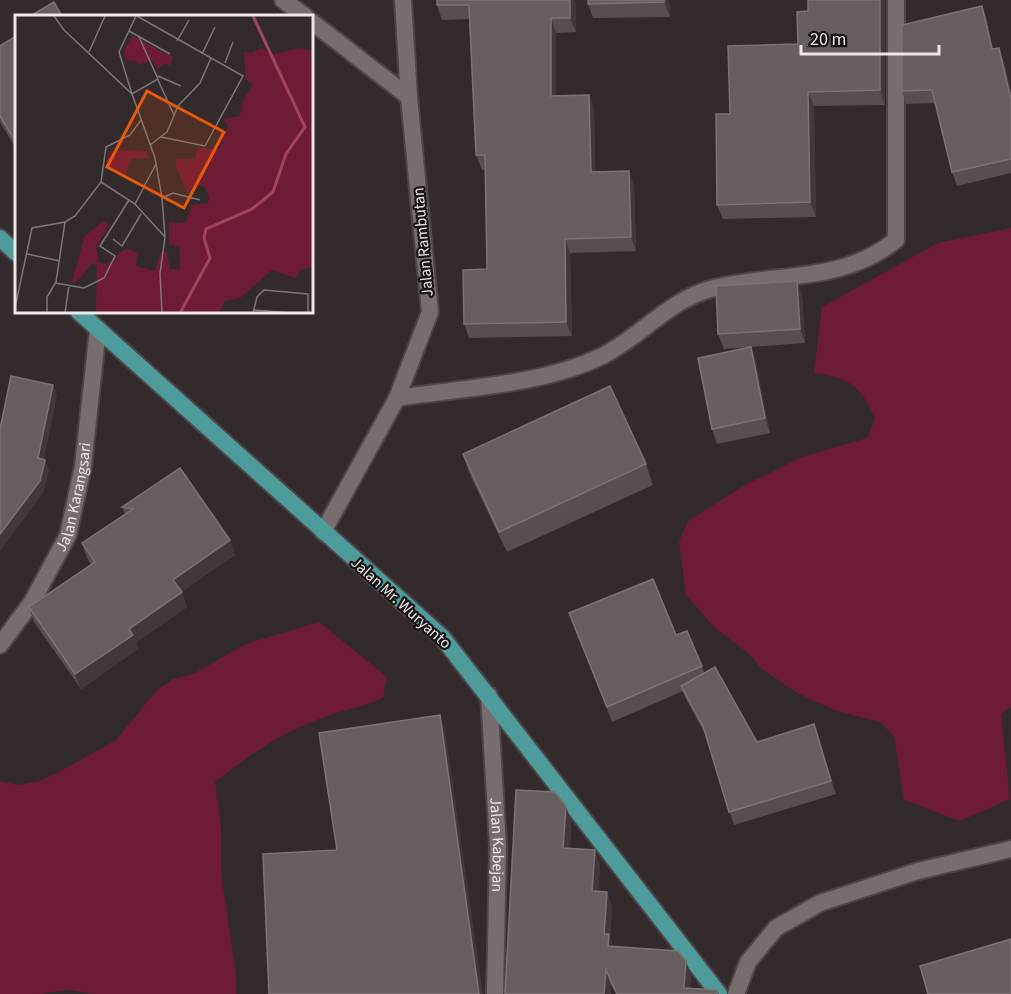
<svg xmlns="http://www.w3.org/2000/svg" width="1011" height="994" font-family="'Source Sans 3',sans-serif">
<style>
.green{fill:#6d1c34}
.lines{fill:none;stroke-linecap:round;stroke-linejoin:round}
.minor-casing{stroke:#4d4547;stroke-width:20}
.primary-casing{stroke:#4d4547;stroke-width:20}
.minor{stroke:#776c6e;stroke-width:16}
.primary{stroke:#4e9b9c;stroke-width:16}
.wall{fill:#574e4f}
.shaded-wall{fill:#423839}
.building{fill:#675e5f;stroke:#7c7474;stroke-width:1.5}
.labels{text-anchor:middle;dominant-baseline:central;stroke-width:4.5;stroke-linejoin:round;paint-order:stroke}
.street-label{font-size:16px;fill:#ede7e8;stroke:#181414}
.inset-river{fill:none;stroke:#a2445c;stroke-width:3}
.inset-road{fill:none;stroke:#7d7677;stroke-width:1.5}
.view{fill:#e8590c;fill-opacity:0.15;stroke:#e8590c;stroke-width:3}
.inset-edge{fill:none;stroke:#ede7e8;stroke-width:3}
</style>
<rect width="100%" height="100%" fill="#332a2b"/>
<g class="green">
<path d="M1011,228v479l-10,7 9,85 -50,22 -56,-21 -10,-64 -14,-14 -43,-11 -40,-18 -35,-24 -14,-16 -33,-25 -29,-33 -7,-54 9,-20 55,-35 59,-29 65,-19 8,-20c-14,-32 -26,-41 -61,-45l8,-66 116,-64z"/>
<path d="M319,622l68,55 -4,21c-20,9 -41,12 -61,20 -41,15 -73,37 -107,64l6,46v45l16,109 -1,12h-142l-25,-4 -30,4h-39v-213l18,4 22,-4 19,-9 57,-32 40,-49 17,-12 20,-5 53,-30z"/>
</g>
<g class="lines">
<g class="minor-casing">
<g id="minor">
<polyline points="283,0 305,16"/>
<polyline points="312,22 409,97"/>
<path d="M397,398c65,-10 146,-13 205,-42 39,-19 67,-57 112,-68 64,-16 127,-4 182,-48v-240"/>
<polyline points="323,532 397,398 430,312 409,97 403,0"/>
<path id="s1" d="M0,645l32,-43 36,-67 15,-69 15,-137"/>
<path id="s2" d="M489,695l9,151 -3,148"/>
<polyline points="736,994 748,962 776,928 820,903 918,871 1011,849"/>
</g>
</g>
<g class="primary-casing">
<g id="primary">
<polyline points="0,238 16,253"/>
<polyline points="79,312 442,637 719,994"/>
</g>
</g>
<use href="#minor" class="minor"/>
<use href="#primary" class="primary"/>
</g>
<g class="wall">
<polygon points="575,0 576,32 556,33 556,96 589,95 594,109 595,172 634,185 636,251 570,253 572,336 469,338 464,324 487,269 485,170 482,170 476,155 469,19 442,20 437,5"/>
<polygon points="669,0 670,17 593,18 588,4"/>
<polygon points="885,0 885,105 814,106 816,217 723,219 717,205 730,114 798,44 808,11"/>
<polygon points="982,6 987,20 993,49 1004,61 1011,92 1011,173 957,186 952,172 936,103 906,104 902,91"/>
<polygon points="16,36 16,149 0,122 0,46"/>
<polygon points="797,281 802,296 805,343 724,349 718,334"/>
<polygon points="751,347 756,362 770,433 717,444 712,429"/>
<polygon points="463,454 646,464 653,485 507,552 470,475"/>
<polygon points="122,507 230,540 235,555 181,592 187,607 136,642 138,649 81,689 34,622 29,607 91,564 87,558 82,543 125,514"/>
<polygon points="569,613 676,635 702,666 704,673 757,742 814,724 836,794 734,825 706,736 686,699 683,691 612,722"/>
<polygon points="571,821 570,849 600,864 598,892 612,906 610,938 613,947 691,975 690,988 717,990 719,994 616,994 611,985 505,994"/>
</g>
<g class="shaded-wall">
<polygon points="570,0 575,0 576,32 570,18"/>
<polygon points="664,0 669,0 670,17 664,2"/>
<polygon points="880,0 885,0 885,105 880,90"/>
<polygon points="982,6 987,20 996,63 992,49"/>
<polygon points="551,18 556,33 556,110 551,96"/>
<polygon points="999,48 1004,61 1011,92 1011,99"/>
<polygon points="808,92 814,106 816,217 810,202"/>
<polygon points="589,95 594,109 596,186 591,172"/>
<polygon points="629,171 634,185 636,251 631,237"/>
<polygon points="565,239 570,253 572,336 566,322"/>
<polygon points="797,281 802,296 805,343 800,329"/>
<polygon points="751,347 756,362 770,433 765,418"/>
<polygon points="53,385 57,396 42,469 38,458"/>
<polygon points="45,460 49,471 44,492 0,551 0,534"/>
<polygon points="230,540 235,555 178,594 173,580"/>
<polygon points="182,592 187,607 136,642 138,649 81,689 75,674 129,629"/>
<polygon points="440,715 445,729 483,994 479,994"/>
<polygon points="814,724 819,737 836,794 831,781"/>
<polygon points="566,806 571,821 569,863 563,848"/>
<polygon points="595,850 600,864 598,906 592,891"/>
<polygon points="607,892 612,906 610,938 614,949 613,961 604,934"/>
<polygon points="686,961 691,975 690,994 684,988"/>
<polygon points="606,970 611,985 611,994 604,994"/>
</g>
<g class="building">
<polygon points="437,0 570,0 570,18 551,18 551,96 589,95 591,172 629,171 631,237 565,239 566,322 464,324 463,270 487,269 485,155 476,155 469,5 437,5"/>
<polygon points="588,0 664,0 664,2 588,4"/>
<polygon points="808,0 880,0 880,90 808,92 810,202 717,205 716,114 730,114 728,46 798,44 797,12 808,11"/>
<polygon points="54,2 62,16 30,16"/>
<polygon points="982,6 992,49 999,48 1011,99 1011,159 952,172 932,90 902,91 902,25"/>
<polygon points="16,36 16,140 15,141 0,116 0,46"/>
<polygon points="797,281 800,329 718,334 716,286"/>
<polygon points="751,347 765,418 712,429 698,358"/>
<polygon points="11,376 53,385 38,458 45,460 40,481 0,534 0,429"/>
<polygon points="610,386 646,464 499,532 463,454"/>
<polygon points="180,468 230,540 173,580 182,592 129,629 133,635 75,674 29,607 95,562 82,543 133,509 122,507"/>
<polygon points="653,579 676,635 687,631 702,666 607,707 569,613"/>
<polygon points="715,667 757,742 814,724 831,781 729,812 703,726 681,686"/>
<polygon points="440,715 479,994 269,994 263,854 337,850 319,733"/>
<polygon points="516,790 555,792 566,806 563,848 595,850 592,891 607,892 604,934 609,934 608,946 678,951 686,961 684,988 717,990 717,994 617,994 606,970 604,994 505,994"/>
<polygon points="1011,939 1011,994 928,994 920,966"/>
</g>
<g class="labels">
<g class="street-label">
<text transform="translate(423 242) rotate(-95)">Jalan Rambutan</text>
<text stroke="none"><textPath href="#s1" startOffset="168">Jalan Karangsari</textPath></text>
<text transform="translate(401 603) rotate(42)">Jalan Mr. Wuryanto</text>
<text stroke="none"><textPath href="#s2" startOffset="150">Jalan Kabejan</textPath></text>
</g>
</g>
<g transform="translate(15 15)">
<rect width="298" height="298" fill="#332a2b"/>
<path d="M117,21l41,21 -3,9 -5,-3 -7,6 -6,-9 -14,5 -2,-5 -8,1 -5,-8zM246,33l13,6 26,-6 13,3v216l-13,3 -4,8 -24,-8 -32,28 -15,3 -6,12h-123l1,-48 -5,-1 -17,19 -3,-1 12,-45 19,-16 6,4 -13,22 3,16 8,1 19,-16 12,5 -2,13 19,5 6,-19h6l3,17h10l-1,-22 -10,-3v-22l17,1 5,-18 17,-2 1,-5 -4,-11 -6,-1 -12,7 -12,-29 3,-5h17l2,-11 22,1 9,-23 -5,-7 17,-3 2,-13 11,-19 -7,-4 -2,-28 7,1zM117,135l14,1 3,7 -17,1 -8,18 -19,-10 4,-16z" fill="#6d1c34"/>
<path class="inset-river" d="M165,298l30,-55 -6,-20 2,-9 46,-20 21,-17 13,-38 19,-27 -52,-111"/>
<path class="inset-road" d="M39,1l10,14 68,64 23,64 7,40 3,39 -5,37 2,39M121,1l-17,36 13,42 26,-15 -19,-42M122,1l106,60 -38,70 -44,-9M114,16l41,23M162,26l12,-21M74,37l16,-36M187,39l13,-27M210,48l8,-21M143,61l23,10M143,65l16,35M135,130l17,-13 11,-26 22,-23 11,-25M86,167l34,22 30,33M147,183l11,-5 27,7M120,189l21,-40M98,224l9,7 19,-32M12,239l33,7M40,268l29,5 20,-10 11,-22 -15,-10 29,-46M0,293l17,-80 33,-6 10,-6 26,-34 5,-35 24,-12 11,-15M238,295l39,3M32,298v-16l9,-15 9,-60M50,298l4,-28M238,298l4,-16 7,-7 44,4v19"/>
<path class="view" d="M132,76l77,41 -40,76 -77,-41z"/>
<rect width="298" height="298" class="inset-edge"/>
</g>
<path d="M801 45v9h138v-9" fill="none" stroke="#ede7e8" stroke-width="3"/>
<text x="810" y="45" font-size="18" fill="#ede7e8" stroke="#181414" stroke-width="4.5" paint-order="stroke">20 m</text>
</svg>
